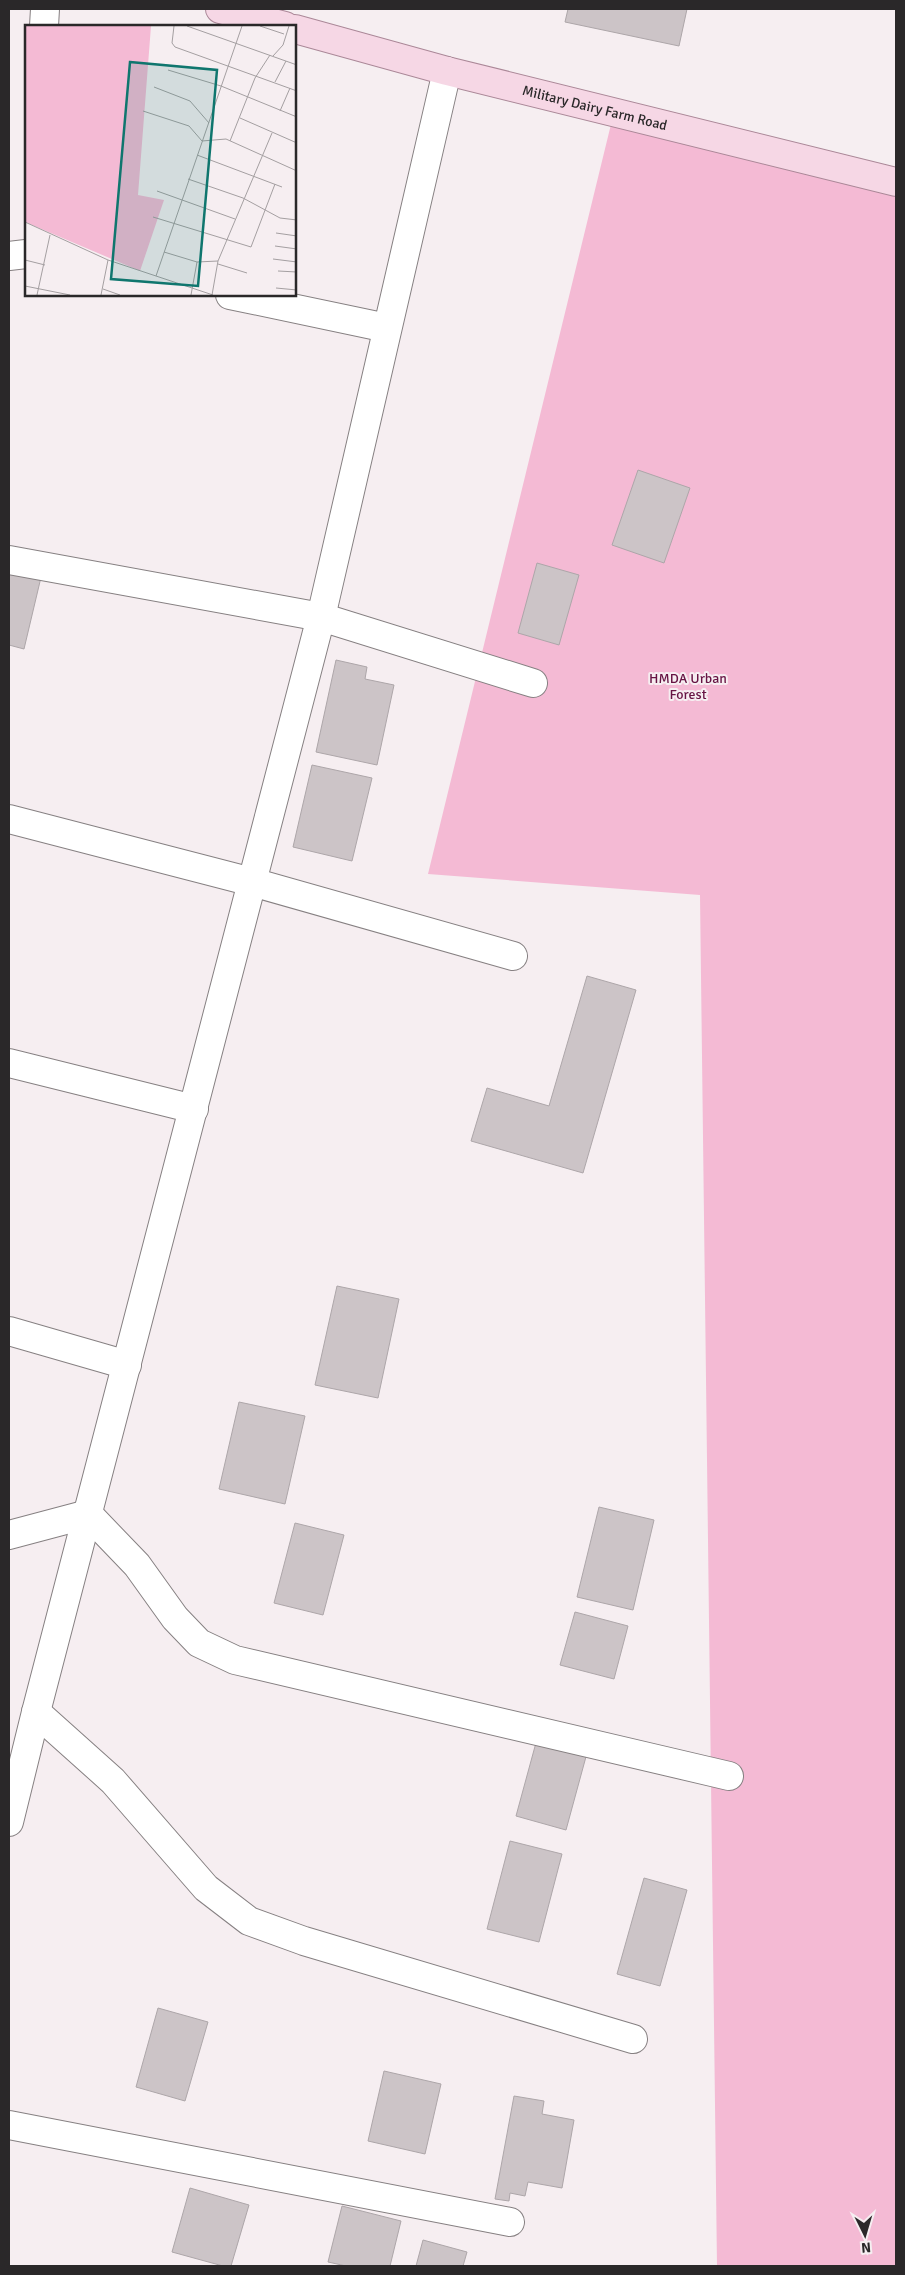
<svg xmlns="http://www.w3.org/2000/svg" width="905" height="2275" font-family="Signika,sans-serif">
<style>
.green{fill:#f4bad4}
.building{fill:#ccc4c7;stroke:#ada6a9}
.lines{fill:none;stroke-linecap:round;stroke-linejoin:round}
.minor-casing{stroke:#868082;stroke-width:30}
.major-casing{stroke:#ab8898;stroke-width:30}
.minor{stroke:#fff;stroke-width:28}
.major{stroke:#f6d7e5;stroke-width:28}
.labels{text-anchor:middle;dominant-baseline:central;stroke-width:4;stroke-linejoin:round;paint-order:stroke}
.street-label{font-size:14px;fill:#2a2829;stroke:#f6eef1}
.park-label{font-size:14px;fill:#671444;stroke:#f6eef1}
.inset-road{fill:none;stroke:#a49fa1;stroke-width:1}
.view{fill:#0f766e;fill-opacity:0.15;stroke:#0f766e;stroke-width:2.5}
.inset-edge{fill:none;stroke:#2a2829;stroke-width:2.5}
</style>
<rect width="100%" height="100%" fill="#f6eef1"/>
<polygon class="green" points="614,112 896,189 896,2266 717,2266 700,895 428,874"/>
<g class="building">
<polygon points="568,9 687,9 679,46 565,22"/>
<polygon points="638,470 690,488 664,563 612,545"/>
<polygon points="537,563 579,575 559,645 518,633"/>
<polygon points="9,565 42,573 24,649 9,645"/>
<polygon points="336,660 367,667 365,679 394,685 377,765 316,752"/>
<polygon points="312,765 372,778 352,861 293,847"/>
<polygon points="587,976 636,990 583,1173 471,1141 487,1088 549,1106"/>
<polygon points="337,1286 399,1299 378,1398 315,1385"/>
<polygon points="239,1402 305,1416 285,1504 219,1489"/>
<polygon points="599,1507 654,1520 633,1610 577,1597"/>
<polygon points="295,1523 344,1535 323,1615 274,1603"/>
<polygon points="575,1612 628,1626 614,1679 560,1665"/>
<polygon points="537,1739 587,1753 566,1830 516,1816"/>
<polygon points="510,1841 562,1854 539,1942 487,1929"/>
<polygon points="644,1878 687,1890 660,1986 617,1974"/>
<polygon points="158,2008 208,2022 185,2101 136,2087"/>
<polygon points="384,2071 441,2084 425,2154 368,2141"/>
<polygon points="514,2096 544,2101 542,2114 574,2120 562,2188 528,2182 525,2196 510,2193 509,2201 495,2199"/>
<polygon points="190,2188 249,2205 231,2266 223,2266 172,2252"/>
<polygon points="342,2206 401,2221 390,2266 346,2266 328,2262"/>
<polygon points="423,2240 467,2252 463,2266 416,2266"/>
</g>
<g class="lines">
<g class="minor-casing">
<g id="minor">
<polyline points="44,26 45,9"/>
<polyline points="9,256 26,254"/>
<polyline points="230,295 387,328"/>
<polyline points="9,560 321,617 533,683"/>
<polyline points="9,819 252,882 513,956"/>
<polyline points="9,1063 194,1109"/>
<polyline points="9,1331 127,1365"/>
<polyline points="9,1535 88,1514 137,1565 175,1618 199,1643 235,1660 729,1776"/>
<polyline points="36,1712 113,1781 206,1888 249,1921 304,1941 633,2039"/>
<polyline points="9,1822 36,1712 321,617 447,71"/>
<polyline points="9,2125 510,2222"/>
</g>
</g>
<g class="major-casing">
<g id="major">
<polyline points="220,9 285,26"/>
<path id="s1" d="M295,29l152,42 449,111"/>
</g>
</g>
<use href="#minor" class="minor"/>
<use href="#major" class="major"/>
</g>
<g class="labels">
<g class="street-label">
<text stroke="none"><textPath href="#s1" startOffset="310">Military Dairy Farm Road</textPath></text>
</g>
<g class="park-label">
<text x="688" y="678">HMDA Urban<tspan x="688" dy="16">Forest</tspan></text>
</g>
</g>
<g transform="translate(25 25)">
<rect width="271" height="271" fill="#f6eef1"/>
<path d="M0,1h126l-13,169 26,5 -24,71 -115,-49z" fill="#f4bad4"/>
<path class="inset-road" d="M149,1l-2,17 3,4 122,44M162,1l110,39M235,1l24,8M248,31l10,-11 6,-19M143,45l53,16 76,31M250,57l11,-21M129,62l36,14 19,22M118,86l46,15 13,15 24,-2 71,32M255,86l10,-23M215,93l57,25M205,116l25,-63 15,-23M172,130l85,32M163,154l55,19 37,20 17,2M132,166l78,28M128,192l98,30 24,-63M0,197l83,38 105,35M251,208l21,3M250,221l22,3M139,227l33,10 21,-1M248,234l24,3M0,235l20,5M193,239l29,9M253,246l19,1M131,251l86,-250M0,261l45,9M251,263l21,2M78,264l17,6M12,270l13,-60M76,270l7,-35M166,270l6,-33M187,270l6,-34 54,-128"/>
<path class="view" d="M105,37l87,8 -19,216 -87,-7z"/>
<rect width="271" height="271" class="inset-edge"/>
</g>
<rect width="905" height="2275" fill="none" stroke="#2a2829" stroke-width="20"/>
<g transform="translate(865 2235) rotate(175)" stroke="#f6eef1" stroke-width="4" paint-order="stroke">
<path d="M0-4L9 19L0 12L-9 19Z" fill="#2a2829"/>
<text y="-8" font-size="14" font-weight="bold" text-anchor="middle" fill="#2a2829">N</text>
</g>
</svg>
